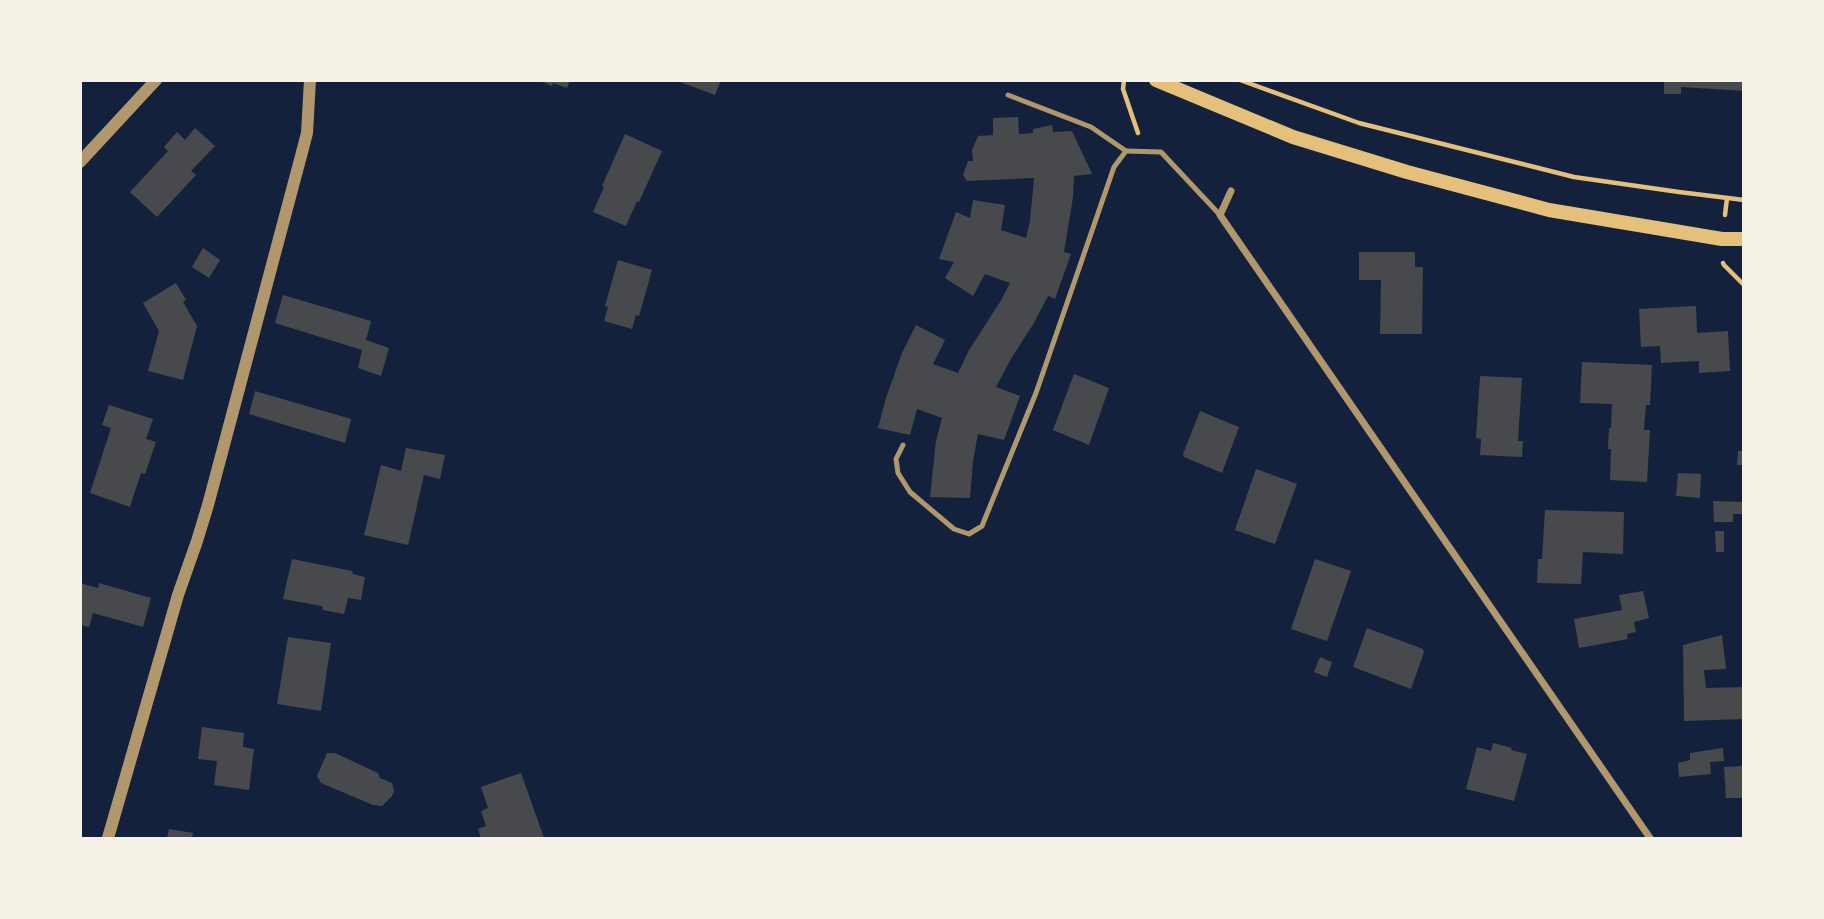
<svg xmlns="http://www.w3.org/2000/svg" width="1824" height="919" font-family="Literata,serif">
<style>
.building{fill:#48494c}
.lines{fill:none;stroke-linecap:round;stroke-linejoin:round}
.path{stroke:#e5c07b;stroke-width:4.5}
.service{stroke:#b1986c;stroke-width:5}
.minor{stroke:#b1986c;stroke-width:7}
.tertiary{stroke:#b1986c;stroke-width:12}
.secondary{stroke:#e5c07b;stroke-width:14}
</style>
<rect width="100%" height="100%" fill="#14213d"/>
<g class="building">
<polygon points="539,80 570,80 567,88 553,83 552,86"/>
<polygon points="675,80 721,80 715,95"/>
<polygon points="1664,80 1744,80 1744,91 1681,87 1681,94 1664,94"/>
<polygon points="1018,117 1019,134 1033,133 1033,129 1052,125 1053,132 1072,131 1092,174 1074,176 1073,197 1064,252 1071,254 1055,299 1048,296 1034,323 1012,357 996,387 1020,396 1004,440 978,434 973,461 970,498 930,497 936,441 942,418 917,409 910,435 878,428 886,398 902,353 916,325 945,340 933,364 958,373 969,350 1000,302 1010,283 985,274 973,296 945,278 954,262 939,259 956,212 970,218 973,200 1005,205 1001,230 1026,238 1030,221 1034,178 967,181 963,175 968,161 973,161 972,150 978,136 993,135 993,118"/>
<polygon points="195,128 215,146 191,171 196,175 157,217 130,192 168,151 164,147 177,132 185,140"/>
<polygon points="625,134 662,151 639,202 637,201 626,226 593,212 604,187 602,186"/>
<polygon points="203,248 220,260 209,278 192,267"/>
<polygon points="1359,252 1415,252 1415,267 1423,267 1422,334 1380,334 1381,280 1359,280"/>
<polygon points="618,260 652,270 639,316 636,315 632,329 604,321 608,307 605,306"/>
<polygon points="176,283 186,300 183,302 197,326 183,380 148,371 159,331 143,303"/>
<polygon points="283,295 371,321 366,340 389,348 381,376 358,368 362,350 275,323"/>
<polygon points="1696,306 1697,333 1728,331 1730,371 1699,373 1699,361 1661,363 1660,346 1641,347 1639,309"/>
<polygon points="1582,362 1652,365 1650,405 1646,405 1644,430 1650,430 1647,482 1610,480 1611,449 1608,449 1609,428 1611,428 1612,404 1580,403"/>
<polygon points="1074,374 1109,388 1089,445 1053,430"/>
<polygon points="1480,376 1522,378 1518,441 1523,441 1522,457 1480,455 1481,439 1476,438"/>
<polygon points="255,391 351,419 345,443 249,414"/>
<polygon points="109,405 153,419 146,439 156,442 145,474 141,473 130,507 90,493 111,428 102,425"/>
<polygon points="1200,411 1239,427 1222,473 1184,457 1183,454"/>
<polygon points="406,448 445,455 440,479 424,475 408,545 364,535 381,465 401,471"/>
<polygon points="1738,451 1744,451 1744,465 1737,465"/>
<polygon points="1256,469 1297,484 1275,544 1235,530"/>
<polygon points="1678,473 1701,474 1700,498 1676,496"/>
<polygon points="1713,501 1744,502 1744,514 1733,514 1733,522 1714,522"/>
<polygon points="1545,510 1624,512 1623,554 1583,552 1581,584 1537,583 1538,559 1542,559"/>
<polygon points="1715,531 1724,531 1724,552 1716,552"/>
<polygon points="292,559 352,571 353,574 365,577 361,600 348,598 344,614 323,610 322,606 283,599"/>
<polygon points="1315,559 1351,571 1327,641 1291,629"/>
<polygon points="80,583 98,588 99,583 151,598 143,627 93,613 89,627 80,625"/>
<polygon points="1643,591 1649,618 1634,622 1636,632 1627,634 1628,639 1579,648 1574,619 1622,610 1619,595"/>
<polygon points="1367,628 1423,649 1424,652 1411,689 1353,667"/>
<polygon points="1722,635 1726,669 1704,670 1706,688 1744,687 1744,719 1684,721 1683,645"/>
<polygon points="288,637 331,643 321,711 277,704"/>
<polygon points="1320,657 1332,662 1327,677 1314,672"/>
<polygon points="202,727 244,733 243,747 254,749 249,790 214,785 217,761 198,759"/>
<polygon points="1493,743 1512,748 1511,750 1527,754 1514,801 1466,789 1477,747 1491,751"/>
<polygon points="1723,748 1724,761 1710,762 1711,774 1679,777 1678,763 1690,760 1690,753"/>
<polygon points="327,753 335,753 378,773 380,778 392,783 394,791 392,796 382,806 373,805 321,783 317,776"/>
<polygon points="1744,766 1744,798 1726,798 1724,767"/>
<polygon points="521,773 544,838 481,838 478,829 486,826 481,811 488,808 481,787"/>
<polygon points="169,829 193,833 192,838 167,838"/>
</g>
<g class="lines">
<g class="path">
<polyline points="1124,80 1123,89 1138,133"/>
<polyline points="1240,80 1359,123 1574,177 1679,192 1744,200"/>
<polyline points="1725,215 1727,198"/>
<polyline points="1723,263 1724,265 1744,285"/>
</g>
<g class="service">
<polyline points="1126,151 1161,152 1220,215"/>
<polyline points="903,445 896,459 898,473 910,492 954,529 969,534 982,526 1036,393 1114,167 1126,151 1091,127 1008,95"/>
</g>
<polyline class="minor" points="1231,191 1220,215 1650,838"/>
<g class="tertiary">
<polyline points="80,162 156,80"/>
<polyline points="108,838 178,595 197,541 208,505 301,156 307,133 310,80"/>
</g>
<polyline class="secondary" points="1156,80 1293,137 1407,172 1549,210 1722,239 1744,239"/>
</g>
<rect width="1824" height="919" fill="none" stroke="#f6f1e7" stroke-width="164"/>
</svg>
